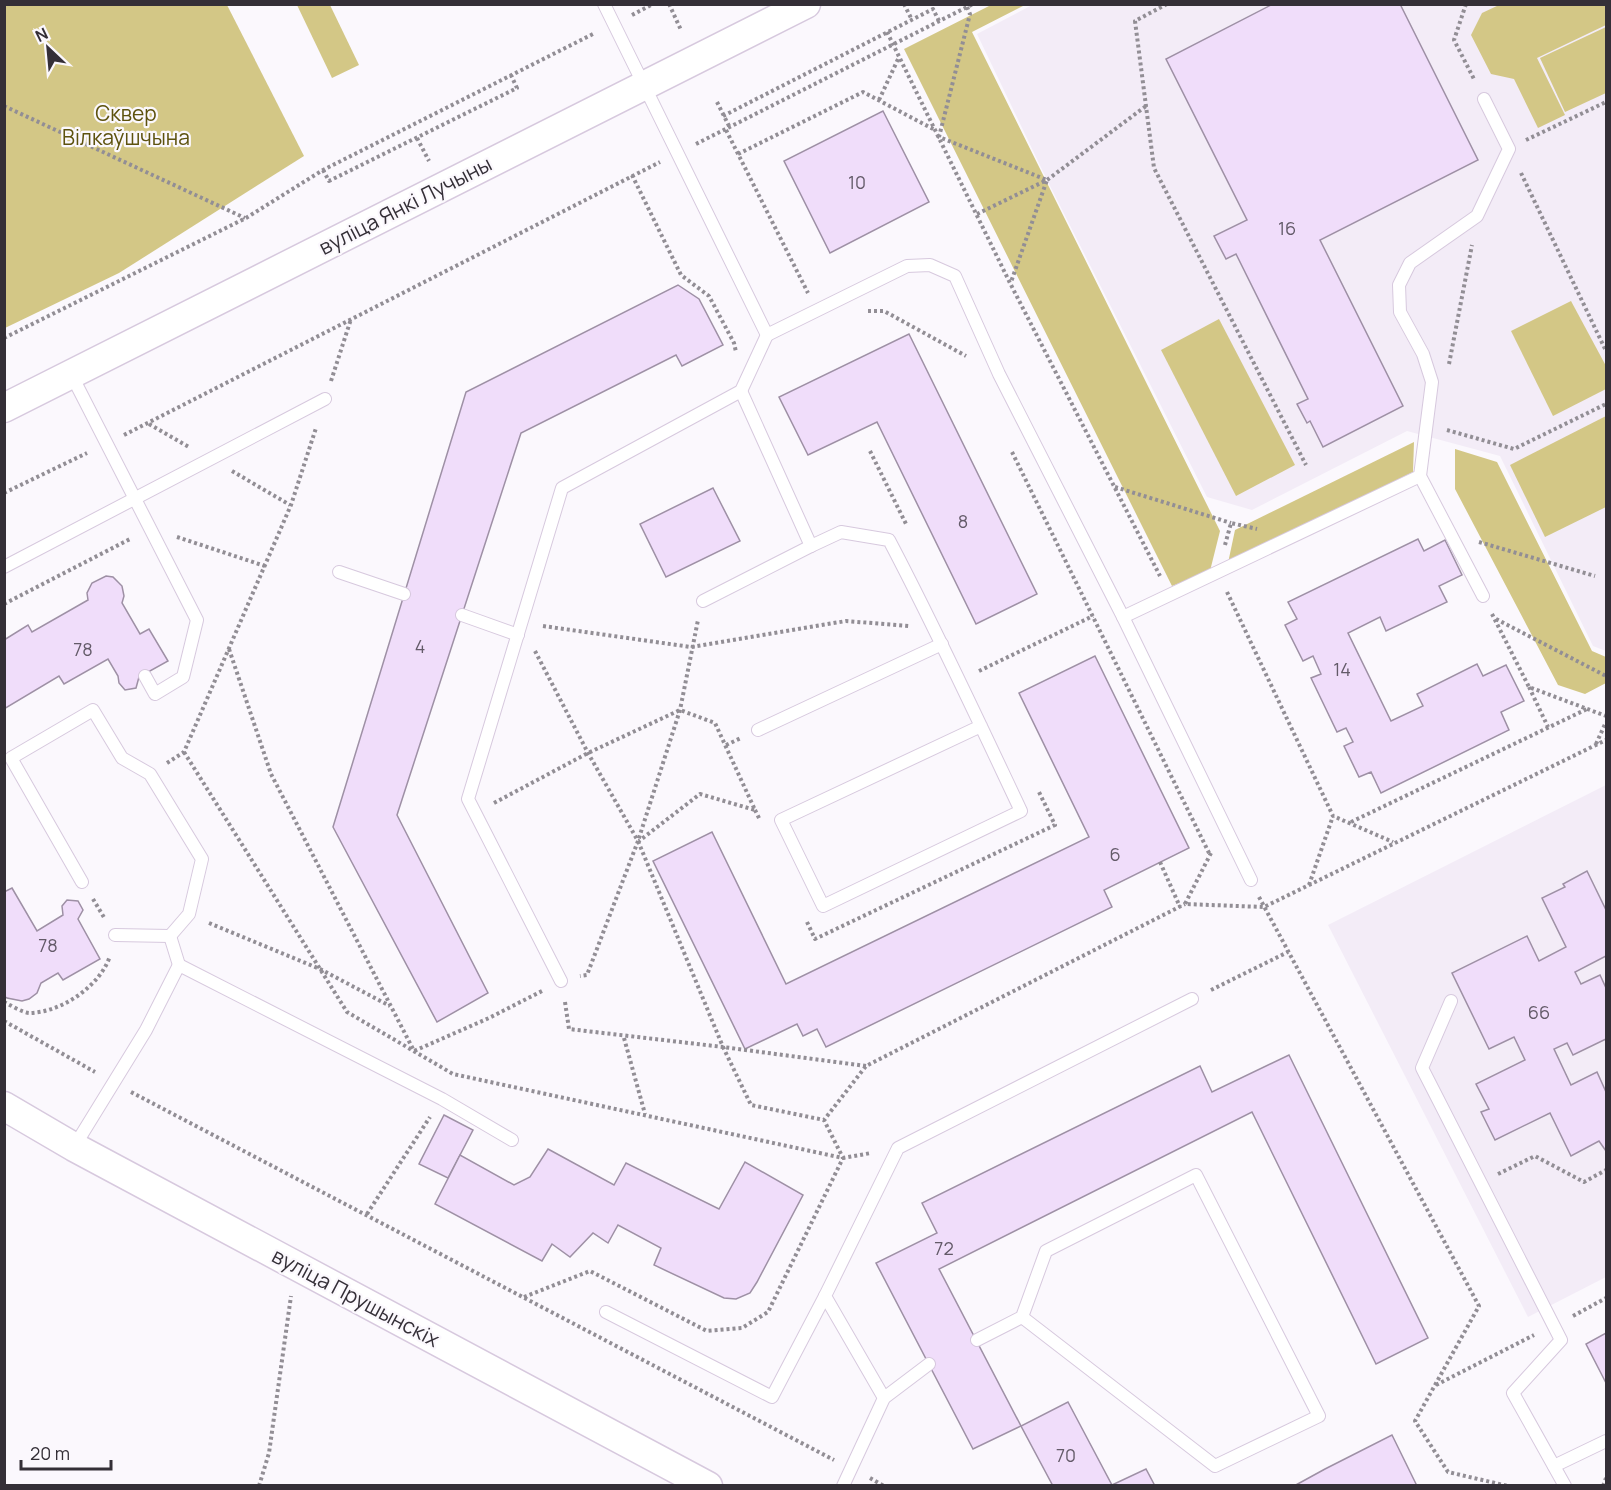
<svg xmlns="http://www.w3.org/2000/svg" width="1611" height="1490" font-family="Manrope,sans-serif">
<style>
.built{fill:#f3ecf7}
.green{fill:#d3c786}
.building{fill:#f0ddfa;stroke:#9e90a5;stroke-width:1.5}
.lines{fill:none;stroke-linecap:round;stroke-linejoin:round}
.service-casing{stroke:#d7c9de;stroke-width:14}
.tertiary-casing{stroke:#d7c9de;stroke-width:31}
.path{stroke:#928e95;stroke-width:4;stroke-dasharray:3 3;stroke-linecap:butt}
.service{stroke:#fff;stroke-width:12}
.tertiary{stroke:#fff;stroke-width:28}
.labels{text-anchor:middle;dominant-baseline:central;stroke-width:4.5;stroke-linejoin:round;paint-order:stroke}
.number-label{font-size:18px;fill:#635a68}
.park-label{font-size:21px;fill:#5d520e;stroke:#fbf8fd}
.street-label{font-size:21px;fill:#342f37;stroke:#fbf8fd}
</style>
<rect width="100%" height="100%" fill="#fbf8fd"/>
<g class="built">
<polygon points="1034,4 1606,5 1606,651 1593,646 1500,456 1407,431 1252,510 1207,497 1047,180 977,34"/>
<polygon points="1606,785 1606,1277 1528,1317 1328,925"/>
</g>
<g class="green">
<polygon points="5,4 227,5 304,156 119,273 5,328"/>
<polygon points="297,5 330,5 359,65 332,78"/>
<polygon points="991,5 1025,5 972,32 1220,531 1210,571 1172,586 904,49"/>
<polygon points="1499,5 1606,5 1606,25 1537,58 1565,115 1538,128 1514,79 1491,74 1471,35 1482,13"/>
<polygon points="1606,27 1606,93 1565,112 1540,58"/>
<polygon points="1571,301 1606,366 1606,389 1553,416 1511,331"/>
<polygon points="1219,319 1295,465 1236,496 1161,350"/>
<polygon points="1606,416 1606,507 1545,537 1510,465"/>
<polygon points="1414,442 1413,472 1228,563 1235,530"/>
<polygon points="1455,449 1497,462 1592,651 1606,657 1606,683 1585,694 1558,685 1455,489"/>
</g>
<g class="building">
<polygon points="1273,4 1400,4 1478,160 1320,240 1403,406 1323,447 1310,421 1307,423 1297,404 1308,399 1236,254 1226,259 1214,236 1247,220 1166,59"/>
<polygon points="883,111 929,202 830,253 784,161"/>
<polygon points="678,285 699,299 723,345 682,366 676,355 521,433 397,815 488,993 437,1022 333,827 466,392"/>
<polygon points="909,334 1037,594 976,624 877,422 808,455 779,397"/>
<polygon points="713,488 740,541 666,577 640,524"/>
<polygon points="1418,539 1424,551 1445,540 1462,575 1439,586 1447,602 1386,631 1380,617 1348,633 1391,721 1423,706 1417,694 1477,664 1483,676 1506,665 1524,701 1501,712 1509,730 1381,793 1371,772 1359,777 1344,746 1353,742 1346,728 1337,732 1311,678 1321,674 1313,656 1303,661 1285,625 1297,619 1288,602"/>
<polygon points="106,576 113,577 122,586 124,596 122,603 140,634 149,629 168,661 139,677 136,688 125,690 119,683 118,676 108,659 64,684 59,676 4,709 4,640 28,625 32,632 88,600 87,593 92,583"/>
<polygon points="1095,656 1189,848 1104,890 1112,907 826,1047 817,1029 803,1036 797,1024 745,1049 653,861 712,832 786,984 1089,837 1019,693"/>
<polygon points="1587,871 1606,910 1606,956 1575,972 1581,984 1600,975 1606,988 1606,1039 1573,1055 1567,1043 1554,1049 1571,1085 1597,1072 1606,1092 1606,1151 1599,1141 1571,1156 1550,1113 1495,1140 1481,1112 1489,1109 1476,1084 1525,1060 1514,1037 1489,1049 1452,973 1527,936 1539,961 1566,947 1542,898 1565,887 1563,884"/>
<polygon points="12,888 37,931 63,915 62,906 67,900 78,901 83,910 78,919 100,959 63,980 58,973 41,983 37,993 29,999 22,1001 7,998 4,996 4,892"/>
<polygon points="1289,1055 1428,1338 1376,1364 1252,1112 939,1269 1021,1426 973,1449 876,1263 937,1233 922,1203 1200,1066 1212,1092"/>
<polygon points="444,1115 473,1130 448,1178 419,1164"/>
<polygon points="548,1149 614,1185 626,1163 719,1209 745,1162 803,1195 757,1282 750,1293 736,1299 724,1298 654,1265 661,1248 618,1225 608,1243 593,1233 570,1257 552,1244 542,1261 435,1204 460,1155 514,1185 530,1177"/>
<polygon points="1606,1333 1606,1383 1586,1344"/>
<polygon points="1068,1402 1112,1485 1146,1469 1155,1486 1053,1486 1021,1426"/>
<polygon points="1392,1435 1417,1486 1294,1486 1325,1469"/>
</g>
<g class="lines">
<g class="service-casing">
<g id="service">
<polyline points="604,4 767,335 907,266 930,265 955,276 999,374 1123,617 1251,880"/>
<polyline points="71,374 197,620 183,677 155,694 145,676"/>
<path d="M741,391l70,155 30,-14 48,8c47,89 89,180 132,271l-198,95 -42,-86 200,-94"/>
<polyline points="4,567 325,399"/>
<polyline points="339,572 404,594"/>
<polyline points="1483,596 1420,476 1432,382 1423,354 1400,312 1399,285 1410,263 1477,216 1509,149 1484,99"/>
<polyline points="703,601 811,546"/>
<polyline points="462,615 518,635"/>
<polyline points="1123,617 1420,476"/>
<polyline points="758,730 942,644"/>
<polyline points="82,882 11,758 93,710 122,758 150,774 202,859 189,914 170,936 115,935"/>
<polyline points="170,936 179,965"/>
<polyline points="561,981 468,799 562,488 741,391 767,335"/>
<polyline points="1451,1001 1422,1068 1561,1340 1513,1393 1565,1486"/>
<polyline points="74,1147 146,1030 179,965 442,1099 512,1140"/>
<polyline points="606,1312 772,1397 825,1296"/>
<polyline points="977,1340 1022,1317 1046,1251 1196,1175 1319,1416 1215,1466 1022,1317"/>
<polyline points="884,1398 825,1296 898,1148 1192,999"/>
<polyline points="1554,1466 1606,1441"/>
<polyline points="843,1486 884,1398 929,1364"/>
</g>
</g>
<g class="tertiary-casing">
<g id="tertiary">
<polyline points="4,408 806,4"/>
<polyline points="4,1106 74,1147 708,1486"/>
</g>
</g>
<g class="path">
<polyline points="669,4 681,30"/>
<polyline points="904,4 912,20"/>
<polyline points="1167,4 1135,21 1154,168 1306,465"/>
<polyline points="1466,4 1454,40 1475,81"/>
<polyline points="967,7 970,14 939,137 1047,180 1011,282"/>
<polyline points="632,15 653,4"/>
<polyline points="887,32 1010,283 1160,576"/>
<polyline points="879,100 899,57"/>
<polyline points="717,102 730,128"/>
<polyline points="4,106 245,218"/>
<polyline points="723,116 933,9 939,21"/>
<polyline points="726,130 808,293"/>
<polyline points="417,138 429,161"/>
<polyline points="1526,140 1606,102"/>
<polyline points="696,144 973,4"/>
<polyline points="738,154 863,92 935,130"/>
<polyline points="323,170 329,181 517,88 511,75"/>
<polyline points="1521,173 1606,351"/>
<polyline points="632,175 681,275 709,296 734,343 736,352"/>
<polyline points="977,214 1047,180 1146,106"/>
<polyline points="868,311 884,311 966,356"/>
<polyline points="4,338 246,218 323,170 595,33"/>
<polyline points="1449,364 1472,245"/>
<polyline points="331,381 351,319"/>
<polyline points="149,424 189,447"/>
<polyline points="1447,430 1514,449 1606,404"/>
<polyline points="124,435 660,162"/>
<polyline points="870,451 907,526"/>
<polyline points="1012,452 1210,855"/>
<polyline points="232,471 290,505"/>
<polyline points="1115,487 1231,523"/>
<polyline points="4,493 87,453"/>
<polyline points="177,537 265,566"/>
<polyline points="1479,542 1595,576"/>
<polyline points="1225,545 1231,523 1257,529"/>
<polyline points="1227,592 1333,816 1393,842"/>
<polyline points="4,604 132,538"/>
<polyline points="1492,614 1529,687 1606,716"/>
<polyline points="1496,619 1606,676"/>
<polyline points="543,626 691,647 846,621 909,626"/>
<polyline points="229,649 271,774 414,1051 489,1018 542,991"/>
<polyline points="535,651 588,753 638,841 587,975 580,976"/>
<polyline points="979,671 1093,616"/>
<polyline points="1529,687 1548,727"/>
<polyline points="1596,744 1606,722"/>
<polyline points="726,745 741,738"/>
<polyline points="184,752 347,1012 453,1074 843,1158 871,1153"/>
<polyline points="167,763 184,752 291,505 316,428"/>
<polyline points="494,803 588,753 680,710 715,723 755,810 700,794 639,841"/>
<polyline points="755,810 760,820"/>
<polyline points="1351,822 1587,709"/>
<polyline points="1211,853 1185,904 1264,907 1606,740"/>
<polyline points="1160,862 1180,907"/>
<polyline points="1309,885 1333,816"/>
<polyline points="1259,897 1479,1306 1415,1421 1448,1472 1508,1486"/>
<polyline points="93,899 105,919"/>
<polyline points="807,922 815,939 1055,825 1038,790"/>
<polyline points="209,923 320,969 390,1006"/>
<polyline points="1211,990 1288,952"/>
<path d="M4,1002c8,4 19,11 26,11 32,-1 70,-27 80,-57"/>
<polyline points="565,1002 569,1029 723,1047 638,841 680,710 698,620"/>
<polyline points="4,1021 95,1072"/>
<polyline points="624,1038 645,1114"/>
<polyline points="866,1066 723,1047 751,1105 824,1120 866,1066 1185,904"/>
<polyline points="131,1092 834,1460"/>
<polyline points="1498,1174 1535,1156 1584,1182 1606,1170"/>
<polyline points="367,1214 430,1117"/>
<polyline points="524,1297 590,1271 707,1331 742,1328 768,1312 843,1158 824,1120"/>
<polyline points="1573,1316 1606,1298"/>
<polyline points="1436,1385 1534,1335"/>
<polyline points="870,1478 884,1486"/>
<polyline points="259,1486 269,1453 291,1296"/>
<polyline points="1603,1486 1606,1478"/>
</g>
<use href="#service" class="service"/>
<use href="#tertiary" class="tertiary"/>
</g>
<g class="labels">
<g class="number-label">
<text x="857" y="182">10</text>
<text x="1287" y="228">16</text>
<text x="963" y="521">8</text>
<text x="420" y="646">4</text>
<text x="83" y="649">78</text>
<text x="1342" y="669">14</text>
<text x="1115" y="854">6</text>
<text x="48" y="945">78</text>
<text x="1539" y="1012">66</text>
<text x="944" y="1248">72</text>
<text x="1066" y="1455">70</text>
</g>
<g class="park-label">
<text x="126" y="113">Сквер<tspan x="126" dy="24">Вілкаўшчына</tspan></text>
</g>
<g class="street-label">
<text transform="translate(405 205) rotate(-27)">вуліца Янкі Лучыны</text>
<text transform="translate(356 1297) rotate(28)">вуліца Прушынскіх</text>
</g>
</g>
<rect width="1611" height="1490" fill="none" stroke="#342f37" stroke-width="12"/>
<g transform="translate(48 48) rotate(334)" stroke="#fbf8fd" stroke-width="4.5" paint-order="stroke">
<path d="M0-4.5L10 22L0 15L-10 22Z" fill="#342f37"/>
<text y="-9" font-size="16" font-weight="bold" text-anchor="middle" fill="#342f37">N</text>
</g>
<path d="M21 1460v9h90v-9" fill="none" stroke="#342f37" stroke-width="3"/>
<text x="30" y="1460" font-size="18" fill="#342f37" stroke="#fbf8fd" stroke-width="4.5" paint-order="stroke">20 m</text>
</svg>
